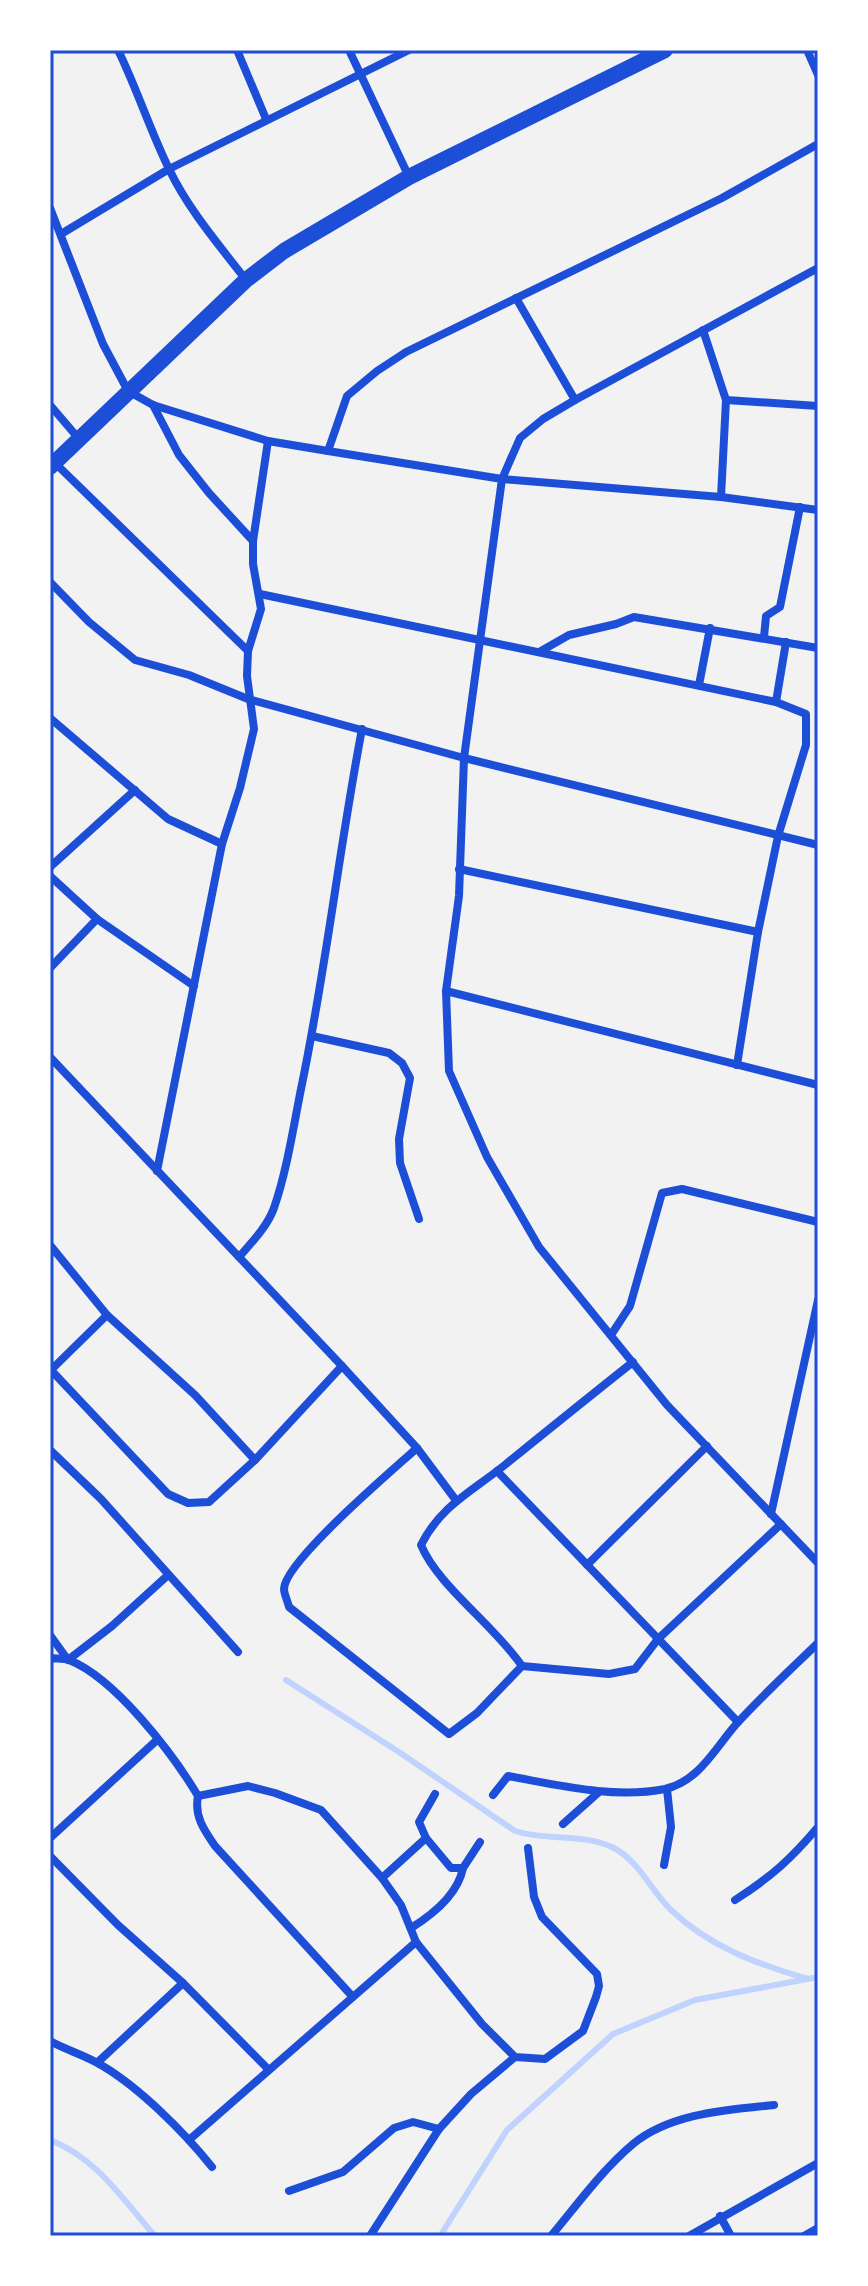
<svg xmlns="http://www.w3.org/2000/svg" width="868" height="2286" font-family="'Source Serif 4',serif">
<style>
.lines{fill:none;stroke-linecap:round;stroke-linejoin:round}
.stream{stroke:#bfd3fe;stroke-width:6}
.minor{stroke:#1d4ed8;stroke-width:8}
.secondary{stroke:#1d4ed8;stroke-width:16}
.neatline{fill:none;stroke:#1d4ed8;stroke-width:3}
</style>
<rect width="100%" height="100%" fill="#f2f2f2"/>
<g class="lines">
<g class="stream">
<path d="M286,1680l113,72 116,79c31,10 66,2 97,16 28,14 38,43 59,63 39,37 86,54 137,69"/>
<path d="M50,2140c47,18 73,60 105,96"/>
<polyline points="440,2236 507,2130 613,2034 695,2000 818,1977"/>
</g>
<g class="minor">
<path d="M118,50c19,39 32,80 51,119 19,40 50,76 77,111"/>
<polyline points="237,50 266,119"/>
<polyline points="349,50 409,177"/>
<polyline points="807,50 818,75"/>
<polyline points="50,208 103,344 128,391 153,405 268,441 328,451 502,479 721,497 818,510"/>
<polyline points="61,234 169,169 409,50"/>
<polyline points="818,268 575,400 543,419 520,438 502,479 464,758 459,896 446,991 449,1071 487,1157 539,1247 667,1405 818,1563"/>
<polyline points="516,298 575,400"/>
<polyline points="703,330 726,400 721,497"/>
<polyline points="726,400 818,406"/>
<polyline points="50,405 79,439"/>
<polyline points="153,405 179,455 209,493 253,541"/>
<polyline points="328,451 347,396 377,371 406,352 722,198 818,144"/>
<polyline points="55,463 248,651"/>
<polyline points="50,582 89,622 135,660 189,675 248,699 464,758 818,845"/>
<polyline points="260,594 776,702 806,714 806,745 778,836 758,932 737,1065"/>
<polyline points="764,637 766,616 780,607 800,507"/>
<polyline points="541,651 569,635 616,624 634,617 818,648"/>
<polyline points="699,685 710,628"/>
<polyline points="776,702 786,642"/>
<polyline points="50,718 168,819 222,844"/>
<polyline points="50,867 135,790"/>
<polyline points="459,869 758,932"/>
<polyline points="50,876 97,919 194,986"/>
<polyline points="50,968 97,919"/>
<polyline points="446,991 818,1085"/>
<polyline points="312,1036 389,1053 402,1063 410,1078 399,1139 400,1163 419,1219"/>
<polyline points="50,1057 342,1366 417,1448 455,1499"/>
<polyline points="157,1171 222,844 240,788 254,729 247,676 248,651 261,609 253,564 253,541 268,441"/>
<polyline points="50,1245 107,1315 195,1395 255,1460"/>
<path d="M239,1257c13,-15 28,-30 35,-49 13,-38 19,-79 27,-119 25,-119 38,-240 61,-360"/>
<polyline points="611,1335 630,1306 662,1193 682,1189 818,1222"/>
<polyline points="50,1369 168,1494 188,1503 209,1502 255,1460 342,1366"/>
<polyline points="50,1371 107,1315"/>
<path d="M417,1448c-24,22 -133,114 -133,141 0,5 4,13 5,18l160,127 28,-21 45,-47 87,8 26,-5 23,-30 123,-115"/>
<polyline points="50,1450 101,1499 238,1652"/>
<polyline points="497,1471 738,1722"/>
<polyline points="771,1514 818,1300"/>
<polyline points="587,1565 707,1446"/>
<polyline points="50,1635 68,1660 112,1626 167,1576"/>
<path d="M50,1658c6,1 13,0 19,2 46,18 104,94 129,136 -4,20 6,34 17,50l137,150"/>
<path d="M522,1666c-28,-41 -84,-80 -101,-121 20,-40 52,-54 85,-81 42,-34 84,-68 127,-102"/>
<path d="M493,1795l15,-19c50,9 106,23 157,13 36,-8 52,-45 75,-69 25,-27 52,-52 78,-77"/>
<polyline points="198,1796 248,1786 275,1793 321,1810 382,1878 401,1905 416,1942 482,2024 515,2057 545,2059 583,2031 596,1997 599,1986 597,1974 542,1917 534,1897 528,1848"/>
<polyline points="563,1824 599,1792"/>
<polyline points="50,1838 157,1740"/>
<polyline points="426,1838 451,1868 463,1868 480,1842"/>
<polyline points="50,1856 118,1925 183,1983 269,2070"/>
<polyline points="664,1865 671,1827 667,1789"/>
<polyline points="382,1878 426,1838 419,1822 435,1794"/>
<path d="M735,1900c36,-23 56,-41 83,-73"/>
<path d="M411,1928c21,-13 47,-34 52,-60"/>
<path d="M50,2041c16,9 35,14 51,24 38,22 83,67 111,102"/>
<polyline points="98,2062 183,1983"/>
<polyline points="189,2140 416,1942"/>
<polyline points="289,2191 343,2172 394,2128 413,2122 439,2129"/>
<polyline points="720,2216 731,2236"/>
<polyline points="370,2236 439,2129 471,2094 515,2057"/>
<path d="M551,2236c26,-31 51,-66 82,-92 38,-31 94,-34 141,-39"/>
<polyline points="689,2236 818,2163"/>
<polyline points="804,2236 818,2228"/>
</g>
<polyline class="secondary" points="50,467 246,280 284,251 409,177 665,50"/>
</g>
<rect width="868" height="2286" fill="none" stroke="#ffffff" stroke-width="104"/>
<rect x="52" y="52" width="764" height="2182" class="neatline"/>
</svg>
